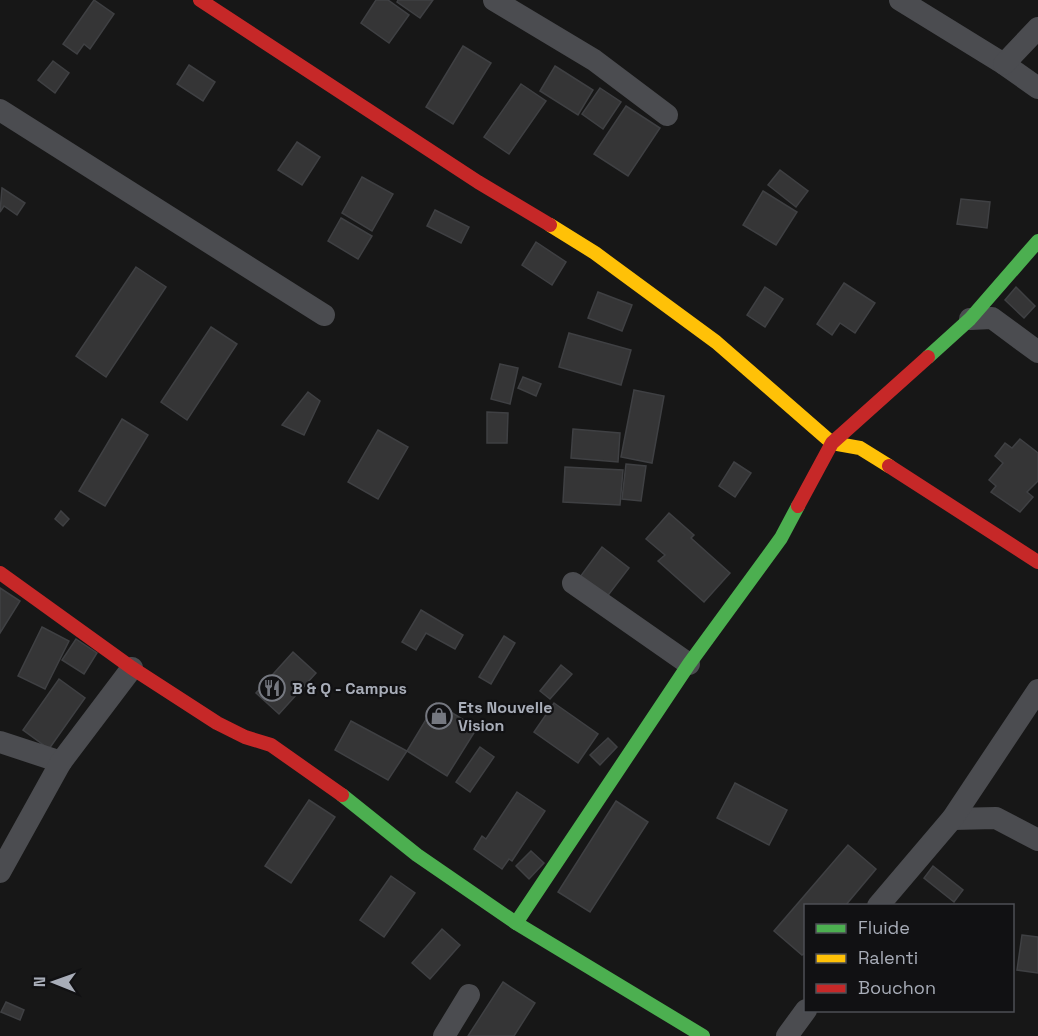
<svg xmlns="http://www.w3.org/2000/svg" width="1038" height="1036" font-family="'Space Grotesk',sans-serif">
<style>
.building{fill:#353536;stroke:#3f4043;stroke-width:1.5}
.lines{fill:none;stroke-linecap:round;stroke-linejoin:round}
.street{stroke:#4b4c50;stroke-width:22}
.fast{stroke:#4caf50;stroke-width:14}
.slow{stroke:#ffc107;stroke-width:14}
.jam{stroke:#c62828;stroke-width:14}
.labels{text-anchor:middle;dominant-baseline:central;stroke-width:4.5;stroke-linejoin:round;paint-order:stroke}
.poi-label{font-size:16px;font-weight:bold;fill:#a8adb8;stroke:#111113;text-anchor:start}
</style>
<rect width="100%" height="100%" fill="#171717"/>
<g class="building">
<polygon points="94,0 114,14 90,49 84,44 77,54 63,44"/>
<polygon points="376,0 388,0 409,15 389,43 361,23"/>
<polygon points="398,0 433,0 420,18 397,2"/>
<polygon points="463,46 491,63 453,124 426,107"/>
<polygon points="53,61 69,73 55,93 38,80"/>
<polygon points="189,65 215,82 203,101 177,84"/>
<polygon points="555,66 593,90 578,115 540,91"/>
<polygon points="521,84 546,101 509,154 484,137"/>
<polygon points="600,88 621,102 603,129 582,114"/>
<polygon points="626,106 660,128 628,176 594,154"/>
<polygon points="297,142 320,157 302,185 278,170"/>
<polygon points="780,170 808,191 796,207 768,185"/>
<polygon points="362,177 393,194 372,231 342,213"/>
<polygon points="2,188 25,203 17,215 4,206 0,212"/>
<polygon points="763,191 797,212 776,245 743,225"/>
<polygon points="961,199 990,202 987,228 957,224"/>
<polygon points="435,210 469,227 461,243 427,226"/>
<polygon points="341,218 372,236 358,259 328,241"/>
<polygon points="536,242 566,262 552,285 522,265"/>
<polygon points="136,267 166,287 106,377 76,356"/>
<polygon points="844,283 875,303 855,333 840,323 832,335 817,324"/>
<polygon points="765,287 783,299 765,327 747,315"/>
<polygon points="1016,287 1035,306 1024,318 1005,300"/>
<polygon points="598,292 632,305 622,331 588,318"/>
<polygon points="211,327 237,344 187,420 161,402"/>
<polygon points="569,333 631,350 621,385 559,367"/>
<polygon points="500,364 518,368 510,404 491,399"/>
<polygon points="523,377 541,384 536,396 518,388"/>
<polygon points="634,390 664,396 652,463 621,457"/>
<polygon points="308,392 320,401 304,435 282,425"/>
<polygon points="487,412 508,413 507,443 487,443"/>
<polygon points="122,419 148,435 105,506 79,491"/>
<polygon points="573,429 620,433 618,462 571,458"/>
<polygon points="378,430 408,447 378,499 348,482"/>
<polygon points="1020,439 1038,453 1038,481 1027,492 1033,497 1020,512 991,492 996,486 989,480 1003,463 995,456 1005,443 1012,448"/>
<polygon points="734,462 751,473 735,497 719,486"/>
<polygon points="626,464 646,466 641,501 622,499"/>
<polygon points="565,467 623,470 620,505 563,502"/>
<polygon points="61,511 69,519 63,526 55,519"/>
<polygon points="669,513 694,535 691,538 730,573 704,602 658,561 665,555 646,539"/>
<polygon points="602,547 629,568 606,598 580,577"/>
<polygon points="0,588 20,601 0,633"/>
<polygon points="421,610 463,635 455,649 426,633 416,650 402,642"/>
<polygon points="42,627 69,641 45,689 18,676"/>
<polygon points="504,636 515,643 491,684 479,677"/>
<polygon points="76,639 97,653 84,674 62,660"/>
<polygon points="293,652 316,673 279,714 256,693"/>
<polygon points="561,665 572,674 550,699 540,691"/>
<polygon points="59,679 85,698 49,749 23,730"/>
<polygon points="436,703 477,728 447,776 407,751"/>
<polygon points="554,703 598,734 578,763 534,732"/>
<polygon points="351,721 407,751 388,780 335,750"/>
<polygon points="608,738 617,747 600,765 590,755"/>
<polygon points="480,747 494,757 470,792 456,782"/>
<polygon points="735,783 787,810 769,845 717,818"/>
<polygon points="517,792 545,811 512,861 509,859 502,869 474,849 482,836 486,839"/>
<polygon points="309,800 335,817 291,883 265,866"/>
<polygon points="616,801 648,822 590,912 558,892"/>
<polygon points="848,845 876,869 845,906 806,906 806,952 802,955 774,931"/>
<polygon points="531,851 544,863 529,879 516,866"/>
<polygon points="933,866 963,890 954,902 924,878"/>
<polygon points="391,876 415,893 384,937 360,920"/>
<polygon points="442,929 460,945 430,979 412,963"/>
<polygon points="1022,935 1038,937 1038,973 1017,970"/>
<polygon points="503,982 535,1003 514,1036 468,1036"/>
<polygon points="6,1002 24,1010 20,1020 1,1012"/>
</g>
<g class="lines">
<g class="street">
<polyline points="494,0 594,60 667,115"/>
<polyline points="900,0 1004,64 1038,88"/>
<polyline points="1004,64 1038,28"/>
<polyline points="0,110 324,315"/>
<polyline points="970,319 992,318 1038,352"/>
<polyline points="573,583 689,664"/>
<polyline points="0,742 61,762"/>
<polyline points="952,819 996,818 1038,840"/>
<polyline points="0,872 61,762 132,668"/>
<polyline points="878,906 952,819 1038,690"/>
<polyline points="444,1036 469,995"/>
<polyline points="787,1036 806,1010"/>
</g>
<g class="fast">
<polyline points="928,357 970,319 1038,241"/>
<polyline points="342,795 417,855 516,923 703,1036"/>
<polyline points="516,923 689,664 781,538 798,506"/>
</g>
<polyline class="slow" points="550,225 595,253 716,342 832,443 860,448 889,466"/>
<g class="jam">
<polyline points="200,0 478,182 550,225"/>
<polyline points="889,466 1038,562"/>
<polyline points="798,506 832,443 928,357"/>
<polyline points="0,573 132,668 217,723 245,737 271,745 342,795"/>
</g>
</g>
<defs>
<g id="restaurant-ring" transform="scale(1.35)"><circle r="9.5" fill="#111113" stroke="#757880" stroke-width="1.5"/><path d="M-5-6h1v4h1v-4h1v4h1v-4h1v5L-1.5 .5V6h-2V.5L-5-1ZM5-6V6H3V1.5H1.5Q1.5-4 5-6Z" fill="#757880"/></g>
<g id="shop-ring" transform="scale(1.35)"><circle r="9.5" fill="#111113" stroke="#757880" stroke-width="1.5"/><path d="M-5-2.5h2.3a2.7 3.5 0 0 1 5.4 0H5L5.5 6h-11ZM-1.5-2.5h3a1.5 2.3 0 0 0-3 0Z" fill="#757880"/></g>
</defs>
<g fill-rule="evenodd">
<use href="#restaurant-ring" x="272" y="688"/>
<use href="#shop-ring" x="439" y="716"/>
</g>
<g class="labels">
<g class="poi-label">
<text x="292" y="688">B &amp; Q - Campus</text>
<text x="458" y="707">Ets Nouvelle<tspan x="458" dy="18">Vision</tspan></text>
</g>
</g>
<rect x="804" y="904" width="210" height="108" fill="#111113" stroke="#4d4f55" stroke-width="1.5"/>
<rect x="816" y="924" width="30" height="9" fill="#4caf50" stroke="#4d4f55" stroke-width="1.5"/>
<text x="858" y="934" font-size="18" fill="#a8adb8">Fluide</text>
<rect x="816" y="954" width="30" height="9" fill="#ffc107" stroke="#4d4f55" stroke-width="1.5"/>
<text x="858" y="964" font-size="18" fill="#a8adb8">Ralenti</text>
<rect x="816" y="984" width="30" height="9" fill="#c62828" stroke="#4d4f55" stroke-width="1.5"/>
<text x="858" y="994" font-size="18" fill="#a8adb8">Bouchon</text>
<g transform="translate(54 982) rotate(271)" stroke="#111113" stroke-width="4.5" paint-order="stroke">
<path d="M0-4.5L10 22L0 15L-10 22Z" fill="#a8adb8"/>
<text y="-9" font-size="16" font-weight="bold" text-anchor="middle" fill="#a8adb8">N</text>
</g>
</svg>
